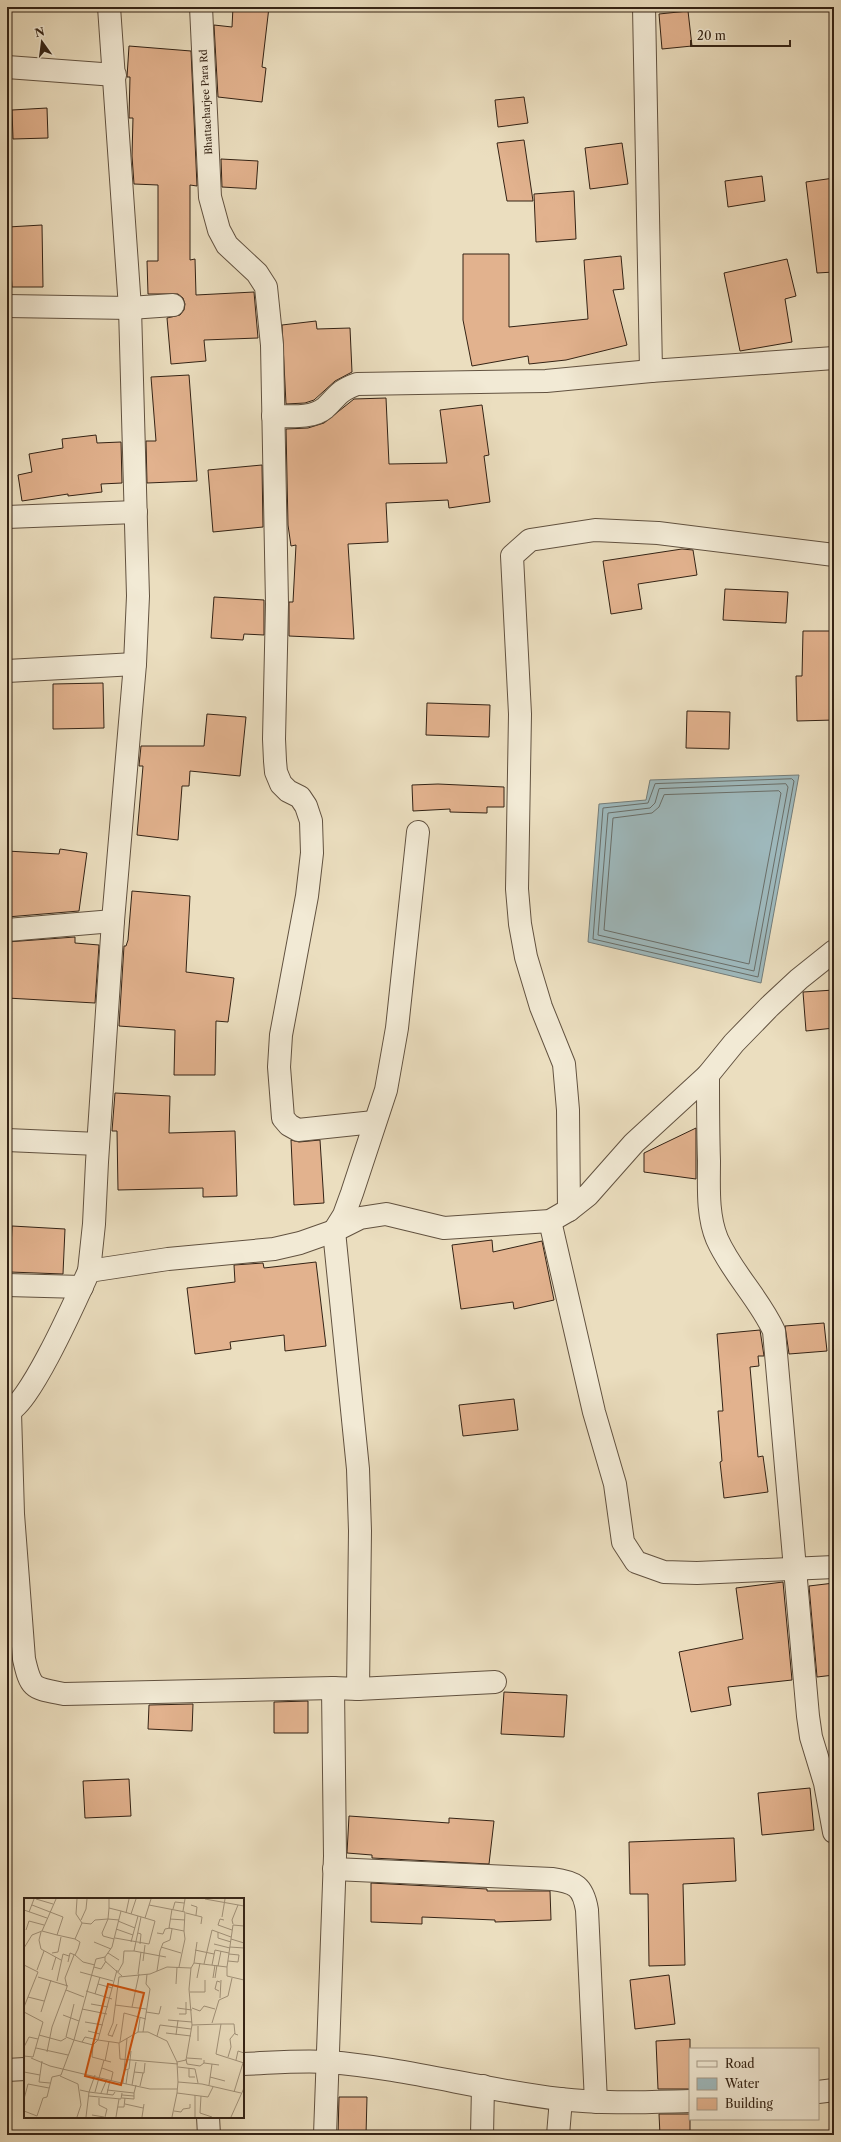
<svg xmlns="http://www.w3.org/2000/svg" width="841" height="2142" font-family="'Libre Caslon Text',serif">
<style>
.water{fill:#9eb9bd;stroke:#747d7a}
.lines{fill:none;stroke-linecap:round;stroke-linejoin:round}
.shore{stroke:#696e69;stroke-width:1}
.building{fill:#e2b28e;stroke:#342315}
.minor-casing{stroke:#625240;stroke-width:24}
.minor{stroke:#f2ead5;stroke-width:22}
.labels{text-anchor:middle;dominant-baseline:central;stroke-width:3;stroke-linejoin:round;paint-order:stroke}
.street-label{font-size:10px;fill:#342315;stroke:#f2ead5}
.inset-road{fill:none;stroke:#a2937b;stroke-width:1}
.view{fill:#d6540d;fill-opacity:0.15;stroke:#d6540d;stroke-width:2}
.inset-edge{fill:none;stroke:#342315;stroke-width:2}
</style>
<rect width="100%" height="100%" fill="#ebdebf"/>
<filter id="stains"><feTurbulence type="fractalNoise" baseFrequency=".005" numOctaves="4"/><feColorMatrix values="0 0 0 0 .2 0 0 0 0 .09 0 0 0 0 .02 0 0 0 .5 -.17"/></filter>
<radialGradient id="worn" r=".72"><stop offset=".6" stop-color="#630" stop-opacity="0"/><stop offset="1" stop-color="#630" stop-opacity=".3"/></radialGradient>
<polygon class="water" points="799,775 761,983 588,942 599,804 646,800 650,780"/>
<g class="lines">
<g class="shore">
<polygon points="792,779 794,781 758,977 593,939 603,808 648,803 655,784"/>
<polygon points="786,784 788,787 754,971 598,935 608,813 650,808 655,803 659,789"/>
<polygon points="779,791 781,793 749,964 604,930 613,818 652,813 659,807 664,795"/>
</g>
</g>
<g class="building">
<polygon points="233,7 269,7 262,67 266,68 262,102 218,97 214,25 232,27"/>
<polygon points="688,11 692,46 662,49 659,14"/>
<polygon points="129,46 191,51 197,186 190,185 190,260 195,259 196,295 254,292 258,338 204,340 206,361 171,364 167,318 180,315 184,310 185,304 183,298 178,294 148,294 147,261 158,261 158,185 134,184 132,156 133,118 129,118 130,77 127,77"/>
<polygon points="524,97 528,123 498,127 495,100"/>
<polygon points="47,108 48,138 13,139 12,110"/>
<polygon points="524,140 533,201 507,201 497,143"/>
<polygon points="622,143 628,184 590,189 585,148"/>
<polygon points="221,159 258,161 256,189 222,187"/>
<polygon points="762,176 765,201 728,207 725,181"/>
<polygon points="834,178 834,272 817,273 806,182"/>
<polygon points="574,191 576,239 536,242 534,194"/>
<polygon points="42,225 43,287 12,287 8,227"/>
<polygon points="463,254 509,254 509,327 588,319 584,260 621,256 624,289 613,290 627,345 566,360 529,364 528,356 472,366 463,320"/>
<polygon points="787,259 796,296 785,299 792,342 740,351 724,273"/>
<polygon points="316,321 317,329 350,328 352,372 335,381 314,400 305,403 286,404 282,325"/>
<polygon points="189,375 197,481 147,483 146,441 156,441 151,377"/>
<polygon points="386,398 389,464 447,463 440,410 482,405 489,455 484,456 490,502 449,508 448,500 386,503 388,542 348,544 354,639 289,636 289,602 293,602 296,545 291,546 288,525 286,429 308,428 324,423 354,399"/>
<polygon points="96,435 97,443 121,442 122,483 101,484 102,492 68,496 68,494 22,501 18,475 32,472 29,454 63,448 62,439"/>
<polygon points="262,465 263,527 213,532 208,470"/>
<polygon points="682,549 693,550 697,575 638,584 642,609 611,614 603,561"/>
<polygon points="725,589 788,592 786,623 723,620"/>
<polygon points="214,597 264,600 264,635 244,634 243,640 211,638"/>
<polygon points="803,631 834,631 834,720 797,721 796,676 802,676"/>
<polygon points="103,683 104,728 53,729 53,684"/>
<polygon points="427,703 490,705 489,737 426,735"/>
<polygon points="687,711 730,712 729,749 686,748"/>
<polygon points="207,714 246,717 240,776 190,771 189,786 182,786 178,840 137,835 143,766 139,766 141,746 204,746"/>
<polygon points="438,784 504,787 504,807 487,807 487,813 450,812 450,809 413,811 412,785"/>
<polygon points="60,849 87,853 79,911 7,917 7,851 59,854"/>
<polygon points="132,891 190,896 186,972 234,978 228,1022 216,1021 215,1075 174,1075 175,1030 119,1026 124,946 126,946 128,940"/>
<polygon points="75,937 75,943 99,945 95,1003 7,998 7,942"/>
<polygon points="834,990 834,1028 806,1031 803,992"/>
<polygon points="115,1093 170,1096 169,1133 235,1131 237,1196 203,1197 203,1188 118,1190 117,1131 112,1131"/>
<polygon points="696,1128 696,1179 644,1172 644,1153"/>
<polygon points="291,1140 299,1142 320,1140 324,1203 294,1205"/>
<polygon points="12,1226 65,1229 63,1274 10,1272"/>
<polygon points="492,1240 493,1252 542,1241 554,1300 514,1309 513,1302 461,1309 452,1245"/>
<polygon points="316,1262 326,1346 285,1351 284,1335 230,1342 231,1349 195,1354 187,1288 235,1282 234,1265 263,1263 264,1268"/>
<polygon points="824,1323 827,1351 789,1354 785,1326"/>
<polygon points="760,1330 764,1356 758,1356 759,1366 750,1367 758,1457 763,1456 768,1492 724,1498 720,1462 722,1461 718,1411 723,1411 717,1334"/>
<polygon points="514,1399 518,1430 463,1436 459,1405"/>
<polygon points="783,1582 792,1680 728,1687 731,1705 691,1712 679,1652 743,1639 736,1588"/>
<polygon points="834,1583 834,1675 817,1677 809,1586"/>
<polygon points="504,1692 567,1695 564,1737 501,1734"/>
<polygon points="308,1701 308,1733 274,1733 274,1702"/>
<polygon points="193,1704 192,1731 148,1729 149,1705"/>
<polygon points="129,1779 131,1816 85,1818 83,1781"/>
<polygon points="810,1788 814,1830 762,1835 758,1793"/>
<polygon points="349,1816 449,1823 449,1818 494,1821 489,1864 372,1858 372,1855 347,1853"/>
<polygon points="734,1838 736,1881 683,1884 685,1965 649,1966 648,1894 630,1894 629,1842"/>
<polygon points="371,1883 487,1889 487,1891 550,1891 551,1920 495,1922 495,1920 422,1917 422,1924 371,1922"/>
<polygon points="669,1975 675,2024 635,2029 630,1980"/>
<polygon points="690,2039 690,2089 658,2089 656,2041"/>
<polygon points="339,2097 367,2097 366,2135 338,2135"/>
<polygon points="659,2114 690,2114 690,2135 660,2135"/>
</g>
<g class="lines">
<g class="minor-casing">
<g id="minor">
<polyline points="201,7 210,197 219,230 227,245 257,273 266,287 272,345 277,604 274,739 275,761 276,772 281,784 288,791 300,797 306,806 311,821 312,853 307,896 281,1035 279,1067 283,1118 289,1125 298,1130 374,1122"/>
<polyline points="644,7 651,371"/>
<polyline points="7,67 115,75"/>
<polyline points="7,306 130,308 173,305"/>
<path d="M273,416c16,0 39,3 52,-8 13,-12 13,-17 32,-24l189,-3 105,-10 183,-13"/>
<polyline points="7,517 136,512"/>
<polyline points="7,671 135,664"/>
<polyline points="7,930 113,921"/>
<path d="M708,1075c0,29 0,57 1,86 0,25 -2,54 8,78 15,34 42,59 57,92l34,385 3,21 14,46 9,49"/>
<polyline points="7,1140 98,1144"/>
<polyline points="569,1210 568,1110 564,1064 541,1007 526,957 520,924 517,889 520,714 512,556 530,540 595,530 658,533 834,555"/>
<polyline points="550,1221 594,1412 615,1484 623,1542 636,1562 664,1572 697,1573 834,1567"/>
<polyline points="89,1271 94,1224 97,1162 113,921 135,664 138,596 130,308 109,7"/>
<polyline points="7,1285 82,1287"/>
<path d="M7,1412c22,-5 71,-117 82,-141l79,-12 106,-10 26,-6 34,-12 26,-13 26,-4 58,14 106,-7 19,-11 19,-15 46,-52 74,-68 26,-32 35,-36 30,-28 35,-28"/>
<path d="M10,1412l3,102 11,145c7,31 9,29 40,35l269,-6 25,1 137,-7"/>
<polyline points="358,1689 360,1531 358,1469 334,1231 344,1215 352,1193 386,1090 397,1028 418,832"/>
<path d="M334,1869l218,10c23,3 31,7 35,31l9,192"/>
<path d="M243,2064c28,-1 57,-4 85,-2 78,6 154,28 232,37 43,5 87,3 130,2"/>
<polyline points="7,2070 25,2069"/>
<polyline points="818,2092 834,2090"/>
<polyline points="208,2117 209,2135"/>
<polyline points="325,2135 335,1856 333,1688"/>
<polyline points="482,2135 483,2086"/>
<polyline points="558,2135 561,2099"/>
</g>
</g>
<use href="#minor" class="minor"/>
</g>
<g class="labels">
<g class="street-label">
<text transform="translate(206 102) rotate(-93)">Bhattacharjee Para Rd</text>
</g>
</g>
<g transform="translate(24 1898)">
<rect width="220" height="220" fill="#ebdebf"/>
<path class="inset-road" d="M12,1l17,5M53,1l-1,15 6,9M85,1v9l12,3M181,1l39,7M8,7l31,12 -6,18 -15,-4M125,7l36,7 -1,19 -15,-3 3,-19M167,7l6,2 -1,8M149,11l2,-7 9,1M0,12l23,8M159,13l2,-12M5,14l5,-13M102,15l3,-14M162,15l16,4 -1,7M107,16l5,-15M198,19l3,-18M146,21l15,1M57,22l5,-11 1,-10M200,22l-4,-1 -2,6 14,5M94,23l17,7M58,25l9,1 4,-4 13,-1 1,-11M209,26l-1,-4 6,-15M92,31l17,6M2,32l3,-9 15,4M17,34l-2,8 2,9 20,11M194,34v6l13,4M114,35l3,1 -1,10M133,35l6,1 2,-5 5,-1M33,37l18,4 7,-16M91,40l34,6 6,-23 -10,-3 6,-19M90,41l-11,-3 -1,-3 6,-14 11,1M207,41l13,4M70,44l17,7M107,44l7,-26M190,46l16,4M137,49l20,6M206,49l14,1M0,50l8,-13 10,-4 14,-32M171,52l19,4M110,53l32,6M28,55l6,-1 3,-15M84,55l11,7M51,57l8,7 12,3M81,59v4l17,15M119,63l2,-16M204,63l10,1 1,-7 -10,-1M44,64l2,-9 5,2 3,-6 2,-7 -5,-3M170,65l3,-21M180,66l8,-34 19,7M0,67l14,7 -14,35M188,67l3,-15 14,3M194,68l3,-15M70,69l7,2 5,-8M155,69l6,-28 -1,-8M203,69l6,-42 11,1M13,72l7,-19M28,72l4,-13M133,73l3,-20 3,-8 7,-3 2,-11M56,74l33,9M94,74l5,-9 1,-12h10l7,-34M114,76l3,-22M14,79l30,9M173,80l3,-15M189,80l2,-13M191,80l2,-13M33,83l6,-27 6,2M74,86l14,4M152,86l1,-17M42,92l18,7M62,93l26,8M195,93l-4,-2 2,-8 3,1M166,94h15v-12M71,96l5,-17M4,99l16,4M196,100l1,-18M50,106l-8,33 8,3 22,-81 9,-2 7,-10 9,-36 24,7M67,106l17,3M91,107l31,4M108,109l7,-33M153,110l15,2M168,110l8,3 4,-5 11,3M58,111l25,5M0,114l19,10 -10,35 -9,-1M17,114l10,-32M122,114l13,2 2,-8M155,116h7v-12M39,117l16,6M144,122l24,2M61,124l18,3M188,125l7,-23 9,-4 4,-18M197,126h13l1,10 3,1M168,127l29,-1 -5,30 28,9M64,133l12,3M114,134l2,-14M119,134l7,-43 -4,-5 1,-10M142,135l25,3M15,137l22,6 5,-3M152,137l2,-15M88,138l-4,-1 5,-12 6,-46 31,-3 17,-7 24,1M133,138l3,-11 31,4M88,139l5,-13M74,142l19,-70M174,143v-15M58,144l3,-5 13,3M96,144l4,-29 22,6M95,145l1,16 58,5M69,147l-1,12 19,5M0,149l5,-10 9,2M12,150l32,7M23,154l5,-25 15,-40 -2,-9 9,-23M204,159l3,-10 -1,-8 5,-6M7,160l19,8 67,16 33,7h27M163,160l15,1M162,161l1,5 13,2 4,-3M180,162v3l15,2M212,162l2,-9 6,2M18,163l-3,21 11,1M81,163l4,-20M153,164l1,20 24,2 39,9M154,169l17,2 3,14M78,170l11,4 -2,9M165,170v9h6M101,172l4,-1 2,-18M0,174l16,3M110,174l10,1 1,-10M36,178l18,8 3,21 -4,12M186,179l15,4M154,184l-1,11 31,4 5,-10M99,185l4,-45M102,186l2,-14M108,187l4,-23M185,187l3,-21M116,188l3,-13M56,192l9,2 6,-17M83,192l27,3 2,-8M71,194l9,-32M210,194l9,-29M77,195l6,-14M83,196l3,-14M98,197l12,1M65,198l32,3 1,-6M177,198l-1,17 12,4M75,200v7l8,4 -2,8M98,200l12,1v-6M0,201l4,-15 21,4M101,206l18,4M94,209h6l1,-9M0,213l13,5 6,-18 4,-1 5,-20 9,-2 13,-35 19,5 5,-5 21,3 19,-11h10l19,9 10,21 9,-2 6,-35 -3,-36 2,-21 3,-5 33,4v9l17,4M150,213l7,1 2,-3 7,-1v-4M68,217l12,2M62,219l3,-25 24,3 2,-3M92,219l3,-18M118,219l2,-13M148,219l5,-24M171,219v-22M207,219l13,-29"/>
<path class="view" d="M84,86l36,9 -23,92 -36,-9z"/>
<rect width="220" height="220" class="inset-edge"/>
</g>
<rect width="841" height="2142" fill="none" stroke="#ebdebf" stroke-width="24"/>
<rect x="8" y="8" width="825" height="2126" fill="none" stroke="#342315" stroke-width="2"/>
<rect x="12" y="12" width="817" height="2118" fill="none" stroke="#342315"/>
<rect x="689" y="2048" width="130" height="72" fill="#f2ead5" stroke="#a69a88"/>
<rect x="697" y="2061" width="20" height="6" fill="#f2ead5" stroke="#a69a88"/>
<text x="725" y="2068" font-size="12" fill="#342315">Road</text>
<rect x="697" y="2078" width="20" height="12" fill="#9eb9bd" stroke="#a69a88"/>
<text x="725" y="2088" font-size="12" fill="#342315">Water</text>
<rect x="697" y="2098" width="20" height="12" fill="#e2b28e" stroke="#a69a88"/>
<text x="725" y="2108" font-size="12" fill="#342315">Building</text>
<g transform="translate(42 42) rotate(346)" stroke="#f2ead5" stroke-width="3" paint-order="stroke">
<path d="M0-3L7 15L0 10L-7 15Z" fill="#342315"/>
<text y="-6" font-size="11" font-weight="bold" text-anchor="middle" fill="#342315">N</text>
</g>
<path d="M691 40v6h99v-6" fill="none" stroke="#342315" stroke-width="2"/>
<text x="697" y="40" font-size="12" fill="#342315" stroke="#f2ead5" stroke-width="3" paint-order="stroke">20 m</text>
<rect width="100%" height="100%" filter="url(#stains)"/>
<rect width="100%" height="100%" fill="url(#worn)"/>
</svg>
